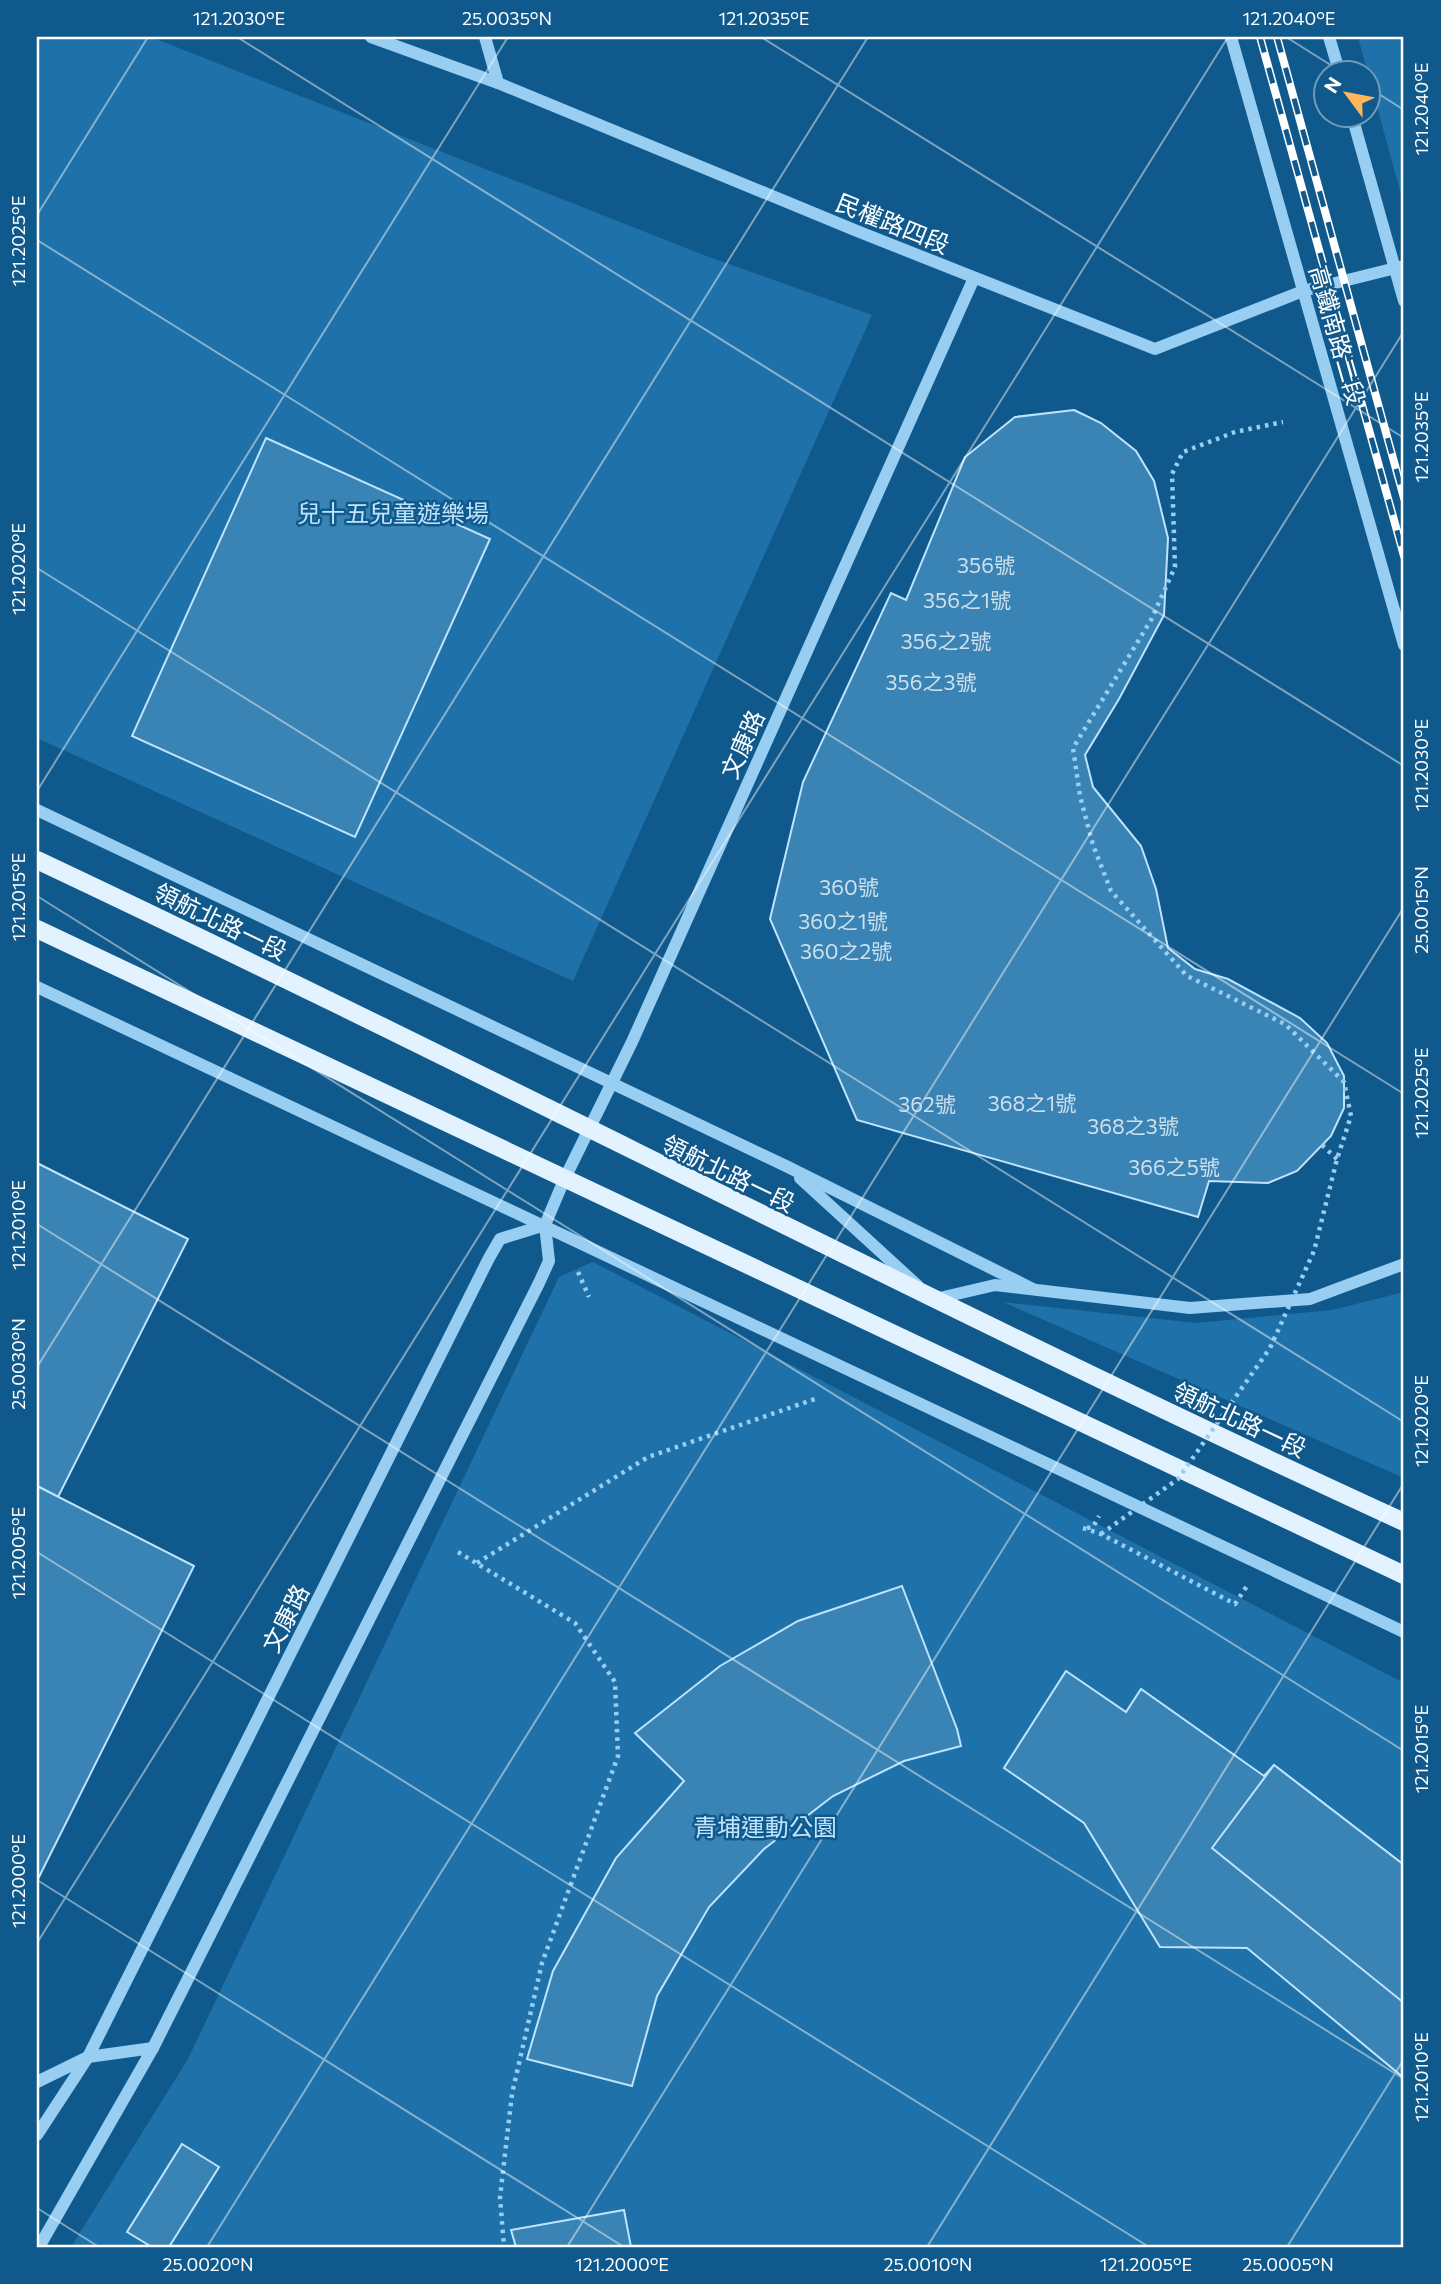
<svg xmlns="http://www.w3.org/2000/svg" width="1441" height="2284" font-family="Commissioner,'Noto Sans TC',sans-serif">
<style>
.green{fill:#1f72a9}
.building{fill:#3983b5;stroke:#bee4fd;stroke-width:2}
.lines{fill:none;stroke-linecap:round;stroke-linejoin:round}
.path{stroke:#97cef2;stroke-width:4.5;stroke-dasharray:3.5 5;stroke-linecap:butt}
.minor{stroke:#97cef2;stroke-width:12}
.major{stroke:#e2f2ff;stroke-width:18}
.rail-casing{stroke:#fff;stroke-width:8}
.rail{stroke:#10598c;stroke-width:5;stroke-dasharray:16;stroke-linecap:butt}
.path-bridge{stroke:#97cef2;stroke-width:4.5;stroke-dasharray:3.5 5;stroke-linecap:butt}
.ticks{fill:none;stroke:#fff;stroke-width:2;stroke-opacity:0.45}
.labels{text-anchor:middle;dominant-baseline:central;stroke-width:5;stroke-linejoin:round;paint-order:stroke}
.number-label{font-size:21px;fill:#cee0ec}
.street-label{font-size:24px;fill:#fff;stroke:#10598c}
.park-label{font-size:24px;fill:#bee4fd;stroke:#10598c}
.neatline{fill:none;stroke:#fff;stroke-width:2.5}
.ticks-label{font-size:18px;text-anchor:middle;fill:#fff}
</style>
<rect width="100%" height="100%" fill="#10598c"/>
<g class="green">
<polygon points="37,37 151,37 701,254 872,315 573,981 37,738"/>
<polygon points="1358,37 1403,37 1404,43 1402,198"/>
<polygon points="593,1262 1404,1683 1404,2247 71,2247 188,2059 559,1277"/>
<polygon points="1404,1292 1404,1478 1003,1302 1196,1323 1332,1310"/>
</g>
<g class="building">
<polygon points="1074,410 1101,423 1136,451 1154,481 1168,538 1164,615 1119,699 1085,755 1093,787 1141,846 1156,889 1168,948 1195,969 1228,979 1300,1018 1327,1043 1344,1076 1344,1108 1331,1136 1297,1171 1268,1183 1209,1181 1198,1217 857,1120 770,919 803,782 891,593 906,600 965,457 1015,417"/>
<polygon points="266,438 490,539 355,837 132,736"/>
<polygon points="37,1163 188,1239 58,1497 37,1486"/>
<polygon points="37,1486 194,1566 37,1881"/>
<polygon points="902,1586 957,1729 961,1746 904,1761 833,1796 764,1849 709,1907 657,1996 632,2086 527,2059 553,1971 616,1858 684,1781 635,1733 720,1666 798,1621"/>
<polygon points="1066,1671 1126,1712 1141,1689 1264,1776 1274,1765 1404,1865 1404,2078 1247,1948 1160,1947 1084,1823 1004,1768"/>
<polygon points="1274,1765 1404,1865 1404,2003 1212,1848"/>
<polygon points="182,2144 219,2167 169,2247 152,2247 127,2232"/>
<polygon points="624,2210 631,2247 516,2247 511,2230"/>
</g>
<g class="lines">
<g class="path">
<polyline points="1322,1145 1337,1159"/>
<polyline points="578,1272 589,1297"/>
<polyline points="1083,1528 1101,1534 1235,1604 1247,1586"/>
<polyline points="1087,1528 1093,1527 1099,1516"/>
<polyline points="458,1552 575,1623 615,1682 618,1756 542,1963 512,2094 500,2197 504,2247"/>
<polyline points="477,1563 648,1457 815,1399"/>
</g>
<g class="minor">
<polyline points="371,37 498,83 857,231 1155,349 1303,291 1404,266"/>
<polyline points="485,37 498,83"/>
<polyline points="1231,37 1404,645"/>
<polyline points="1329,37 1340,74"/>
<polyline points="1352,116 1404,301"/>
<polyline points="37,810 788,1167 1033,1289"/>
<polyline points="37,987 1404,1632"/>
<polyline points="800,1178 918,1286"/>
<polyline points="935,1299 995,1285 1190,1308 1310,1299 1404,1264"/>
<polyline points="37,2082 88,2057 153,2048"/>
<polyline points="37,2135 88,2057 489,1258 500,1239 545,1225"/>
<polyline points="39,2247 153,2048 539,1283 549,1261 545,1225 564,1180 632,1042 974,278"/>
</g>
<g class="major">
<path d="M37,860c458,216 906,451 1367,662"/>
<polyline points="37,929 1404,1575"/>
</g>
<g class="rail-casing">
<g id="rail">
<polyline points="1260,37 1404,556"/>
<polyline points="1277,37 1404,498"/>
</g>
</g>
<use href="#rail" class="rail"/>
<polyline class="path-bridge" points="1101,1534 1178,1479 1270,1348 1314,1251 1337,1159 1351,1116 1344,1082 1285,1024 1187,976 1111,891 1093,845 1080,796 1073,748 1151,620 1175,567 1172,474 1183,452 1235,432 1283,422"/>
</g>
<path class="ticks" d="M237,37l1167,729M761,37l643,401M1286,37l59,37M1368,87l36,23M37,215l111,-178M37,240l1367,854M37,568l1367,854M37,791l471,-754M37,896l1367,855M37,1224l1367,855M37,1367l831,-1330M37,1552l1112,695M37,1880l587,367M37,1943l1191,-1906M37,2208l62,39M207,2247l1197,-1916M567,2247l837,-1340M927,2247l477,-764M1287,2247l117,-188"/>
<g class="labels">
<g class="number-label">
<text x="986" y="564">356號</text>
<text x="967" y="599">356之1號</text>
<text x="946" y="640">356之2號</text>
<text x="931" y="681">356之3號</text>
<text x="849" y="886">360號</text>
<text x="843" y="920">360之1號</text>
<text x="846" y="950">360之2號</text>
<text x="1032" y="1102">368之1號</text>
<text x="927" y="1103">362號</text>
<text x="1133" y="1125">368之3號</text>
<text x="1174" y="1166">366之5號</text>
</g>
<g class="street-label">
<text transform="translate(893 223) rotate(22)">民權路四段</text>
<text transform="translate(1338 335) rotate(74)">高鐵南路二段</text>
<text transform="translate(742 744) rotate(-66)">文康路</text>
<text transform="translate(221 921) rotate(26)">領航北路一段</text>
<text transform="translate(729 1173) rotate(26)">領航北路一段</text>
<text transform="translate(1240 1419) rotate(25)">領航北路一段</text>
<text transform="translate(285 1618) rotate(-63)">文康路</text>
</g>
<g class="park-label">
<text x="393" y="512">兒十五兒童遊樂場</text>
<text x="765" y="1826">青埔運動公園</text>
</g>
</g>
<rect width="1441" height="2284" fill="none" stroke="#10598c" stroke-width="77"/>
<g transform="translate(1347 94) rotate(302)"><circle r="33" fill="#10598c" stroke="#709bba" stroke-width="2"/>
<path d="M0-5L12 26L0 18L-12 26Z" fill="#ffb658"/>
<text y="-10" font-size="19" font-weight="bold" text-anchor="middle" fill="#ffffff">N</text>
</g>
<rect x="38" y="38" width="1364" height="2208" class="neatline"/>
<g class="ticks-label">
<text x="239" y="25">121.2030°E</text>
<text x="507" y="25">25.0035°N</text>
<text x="764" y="25">121.2035°E</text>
<text x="1289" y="25">121.2040°E</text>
<text transform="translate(1422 109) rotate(-90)" y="6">121.2040°E</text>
<text transform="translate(19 241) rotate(-90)" y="6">121.2025°E</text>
<text transform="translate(1422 437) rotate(-90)" y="6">121.2035°E</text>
<text transform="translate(19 569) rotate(-90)" y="6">121.2020°E</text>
<text transform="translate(1422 765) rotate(-90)" y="6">121.2030°E</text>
<text transform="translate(19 897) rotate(-90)" y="6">121.2015°E</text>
<text transform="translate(1422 910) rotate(-90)" y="6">25.0015°N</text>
<text transform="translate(1422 1093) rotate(-90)" y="6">121.2025°E</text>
<text transform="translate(19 1225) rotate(-90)" y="6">121.2010°E</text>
<text transform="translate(19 1364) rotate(-90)" y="6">25.0030°N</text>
<text transform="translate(1422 1421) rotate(-90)" y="6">121.2020°E</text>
<text transform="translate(19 1553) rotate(-90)" y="6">121.2005°E</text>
<text transform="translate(1422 1749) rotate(-90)" y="6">121.2015°E</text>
<text transform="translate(19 1881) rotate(-90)" y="6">121.2000°E</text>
<text transform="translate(1422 2077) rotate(-90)" y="6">121.2010°E</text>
<text x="208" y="2271">25.0020°N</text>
<text x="622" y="2271">121.2000°E</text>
<text x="928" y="2271">25.0010°N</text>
<text x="1146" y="2271">121.2005°E</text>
<text x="1288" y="2271">25.0005°N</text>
</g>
</svg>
